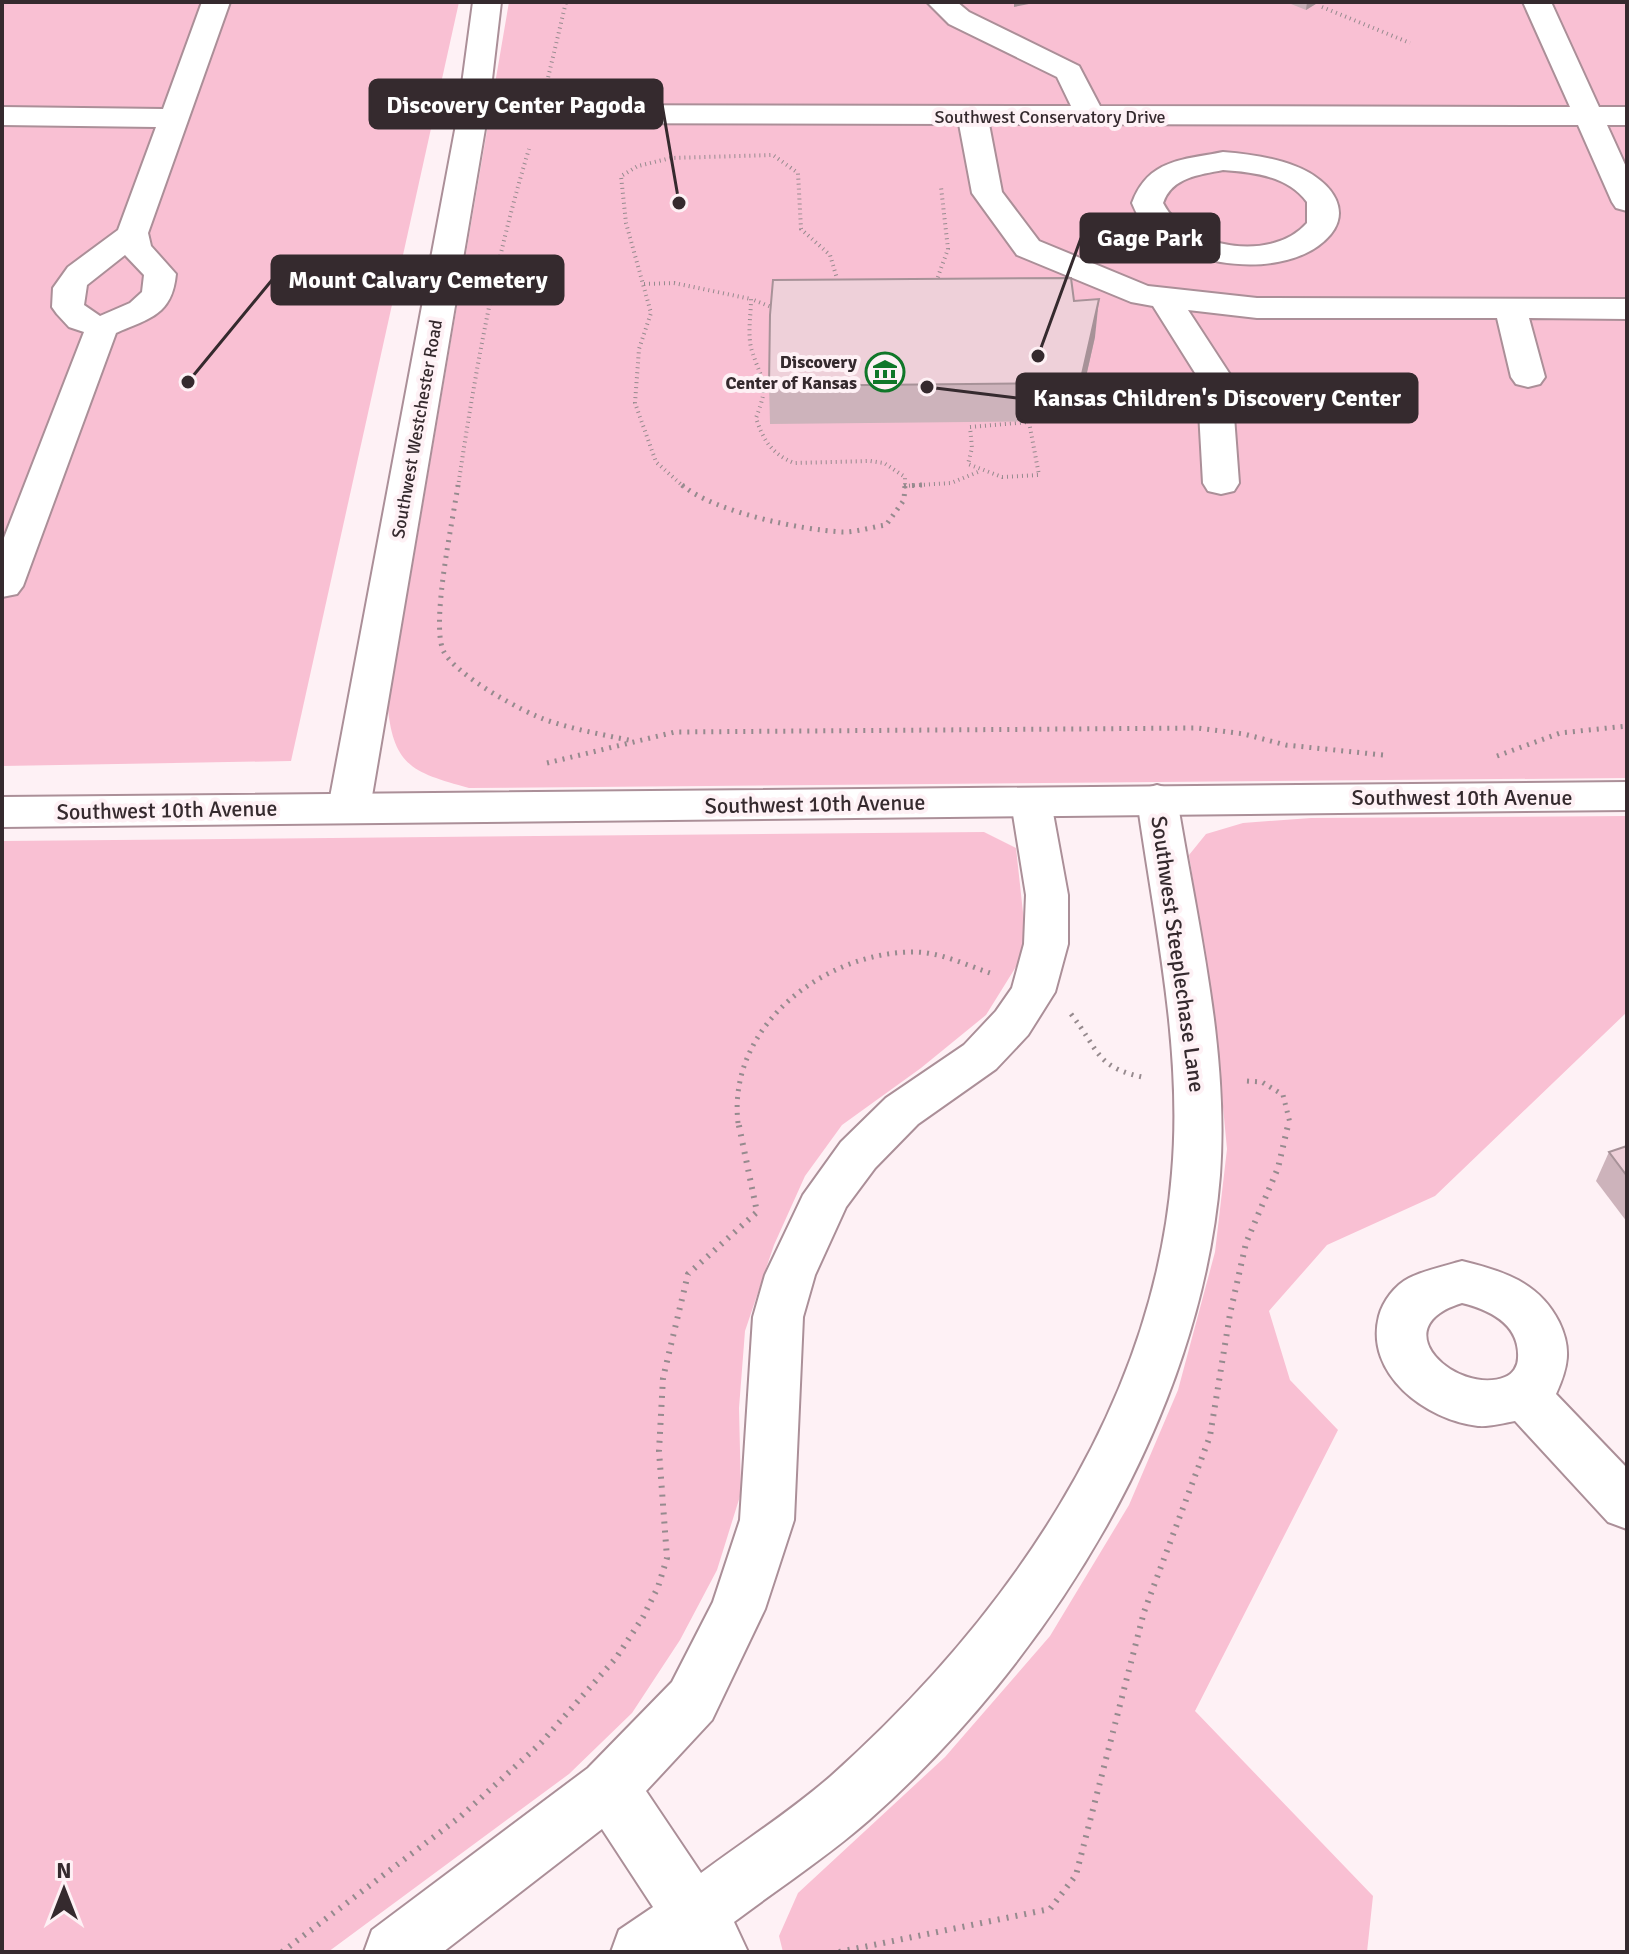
<svg xmlns="http://www.w3.org/2000/svg" width="1629" height="1954" font-family="Signika,sans-serif">
<style>
.green{fill:#f9c0d3}
.lines{fill:none;stroke-linecap:round;stroke-linejoin:round}
.minor-casing{stroke:#ab8f98;stroke-width:4}
.major-casing{stroke:#ab8f98;stroke-width:4}
.path-far2{stroke:#968a8e;stroke-width:4;stroke-dasharray:1 4;stroke-linecap:butt}
.path-far1{stroke:#968a8e;stroke-width:5;stroke-dasharray:2 6;stroke-linecap:butt}
.path{stroke:#968a8e;stroke-width:6;stroke-dasharray:2 7;stroke-linecap:butt}
.minor{fill:#fff;fill-rule:evenodd}
.major{fill:#fff;fill-rule:evenodd}
.wall{fill:#cdb3bb}
.shaded-wall{fill:#a79298}
.building{fill:#eed0d9;stroke:#a79298;stroke-width:2}
.labels{text-anchor:middle;dominant-baseline:central;stroke-width:8;stroke-linejoin:round;paint-order:stroke}
.far-street-label{font-size:18px;fill:#352a2e;stroke:#fef1f5}
.far-poi-label{font-size:18px;font-weight:bold;fill:#352a2e;stroke:#fef1f5;text-anchor:end}
.street-label{font-size:22px;fill:#352a2e;stroke:#fef1f5}
.leader{fill:none;stroke:#352a2e;stroke-width:3}
.callout-dot{fill:#352a2e;stroke:#fef1f5;stroke-width:3}
.callout{fill:#352a2e;stroke:#352a2e;stroke-width:3}
.callout-label{font-size:24px;text-anchor:middle;font-weight:bold;fill:#fff}
</style>
<rect width="100%" height="100%" fill="#fef1f5"/>
<g class="green">
<polygon points="2,2 459,2 291,761 2,766"/>
<path d="M509,2h1118v776l-1158,10c-53,-15 -75,-20 -81,-79z"/>
<polygon points="1627,816 1627,1012 1435,1196 1327,1245 1269,1311 1290,1380 1338,1430 1195,1711 1373,1896 1367,1952 783,1952 779,1936 798,1893 945,1757 1050,1636 1129,1505 1178,1390 1215,1252 1227,1149 1215,1023 1189,855 1206,834 1243,823 1311,818"/>
<polygon points="984,832 1016,848 1027,949 986,1015 921,1068 842,1125 805,1176 774,1245 745,1331 739,1408 741,1493 717,1570 680,1640 632,1713 569,1774 328,1952 2,1952 2,841"/>
</g>
<g class="lines">
<g class="minor-casing">
<g id="minor">
<path d="M202,2h28l-82,231 3,13 25,28c-4,41 -26,44 -60,59l-93,253 -6,8 -15,3v-54l82,-211 -15,-5 -12,-13 -5,-7 1,-19 15,-21 50,-37 38,-103 -154,-2v-18l161,2zM125,255l19,20 -2,17 -12,11 -30,13 -16,-11 3,-20z"/>
<polygon points="473,2 501,2 489,105 1071,106 1057,77 949,24 927,2 957,2 969,12 1079,66 1100,106 1570,107 1523,2 1551,2 1599,107 1627,107 1627,125 1607,125 1627,169 1627,211 1616,208 1612,202 1578,125 989,124 1002,192 1039,241 1148,286 1257,298 1627,299 1627,319 1529,318 1545,377 1540,384 1528,387 1516,384 1511,377 1497,318 1257,318 1188,310 1231,376 1239,483 1234,491 1221,494 1208,491 1203,483 1197,376 1153,306 1131,302 1017,255 972,193 959,124 486,123 370,808 364,818 349,822 334,818 328,808 458,114"/>
<path d="M1223,152c24,2 49,5 72,14 37,14 65,50 23,80 -45,32 -132,20 -171,-17 -7,-7 -11,-17 -15,-26 16,-44 51,-43 91,-51zM1223,170c30,2 65,6 84,32v21c-35,40 -121,26 -144,-20 9,-26 36,-28 60,-33z"/>
<path d="M1157,785l14,4 6,10c20,123 52,250 43,376 -19,242 -171,486 -351,645 -42,37 -90,68 -135,102l14,30h-137l8,-22 34,-23 -51,-78 -159,123h-79l8,-22 216,-162 84,-86 41,-80 27,-82 13,-203 12,-42 38,-80 38,-53 45,-44 78,-53 32,-34 16,-23 12,-44 2,-49 -15,-93 6,-10 14,-4 14,4 6,10 17,93v49l-13,48 -27,43 -32,34 -78,55 -43,44 -29,39 -31,68 -12,42 -9,203 -29,89 -53,111 -66,71 55,82c43,-32 90,-62 130,-97 174,-156 322,-365 341,-603 11,-125 -18,-251 -35,-374l6,-10z"/>
<path d="M1462,1261c41,10 77,21 97,61 13,27 9,45 -3,72l71,74v61l-19,-7 -93,-101c-11,2 -26,6 -37,5 -52,-6 -114,-52 -99,-110 4,-15 16,-31 30,-38 16,-8 36,-12 53,-17zM1462,1303c28,7 58,21 56,55 0,8 -5,16 -13,19 -46,19 -125,-49 -43,-74z"/>
</g>
</g>
<g class="major-casing">
<polygon id="major" points="1627,782 1627,810 2,827 2,797"/>
</g>
<g class="path-far2">
<polyline points="1322,7 1410,43"/>
<polyline points="547,82 566,2"/>
<polyline points="936,282 948,249 941,187"/>
<polyline points="644,284 674,283 751,299"/>
<path d="M774,308l-23,-9c0,16 -4,37 1,52 11,35 18,29 4,67 7,22 16,36 38,45l76,-2 14,2 21,14v10"/>
<polygon points="1029,422 1039,475 1002,477 968,464 972,448 970,427"/>
<polyline points="904,486 951,483 978,472"/>
<path d="M458,487c17,-115 37,-227 71,-338"/>
<polyline points="684,487 656,462 635,403 639,349 651,313 626,223 621,176 638,166 671,158 773,155 798,173 801,229 830,255 838,282"/>
</g>
<g class="path-far1">
<path d="M458,485c-5,35 -27,136 -15,165 10,24 81,63 106,71 27,9 56,14 84,20"/>
<path d="M682,485c32,27 119,45 161,47 14,0 29,-5 43,-7l18,-25 1,-15"/>
<polyline points="904,486 922,485"/>
<polyline points="1497,756 1560,733 1627,726"/>
<polyline points="547,763 675,732 1197,728 1244,734 1286,745 1383,755"/>
<path d="M1071,1014c29,37 24,54 76,64"/>
<polyline points="1247,1081 1262,1082 1283,1095 1290,1123"/>
<path d="M738,1123c-11,-96 85,-171 176,-171 26,0 52,13 76,21"/>
</g>
<g class="path">
<polyline points="282,1952 460,1817 541,1743 616,1658 643,1617 658,1587 667,1558 659,1451 663,1378 688,1274 757,1212 738,1121"/>
<polyline points="839,1952 1050,1909 1076,1875 1144,1612 1210,1436 1230,1314 1246,1243 1278,1168 1289,1121"/>
</g>
<use href="#minor" class="minor"/>
<use href="#major" class="major"/>
</g>
<g class="wall">
<polygon points="1286,2 1319,2 1306,10"/>
<polygon points="1074,301 1095,337 1076,421 770,424 769,386"/>
<polygon points="1627,1146 1627,1222 1596,1181 1609,1152"/>
</g>
<g class="shaded-wall">
<polygon points="1014,2 1039,2 1014,7"/>
<polygon points="1307,2 1319,2 1306,10"/>
<polygon points="1099,299 1095,337 1076,421 1080,383"/>
</g>
<g class="building">
<polygon points="1071,278 1074,301 1099,299 1080,383 769,386 770,315 773,280"/>
<polygon points="1627,1146 1627,1176 1609,1152"/>
</g>
<defs>
<g id="museum-ring" transform="scale(2)"><circle r="9.5" fill="#fef1f5" stroke="#107729" stroke-width="1.5"/><path d="M0-6L6-3V-2H-6V-3ZM-5-1h2V3h-2ZM-1-1h2V3h-2ZM3-1h2V3H3ZM-6 4H6V6H-6Z" fill="#107729"/></g>
</defs>
<g fill-rule="evenodd">
<use href="#museum-ring" x="885" y="372"/>
</g>
<g class="labels">
<g class="far-street-label">
<text x="1050" y="117">Southwest Conservatory Drive</text>
<text transform="translate(417 429) rotate(-80)">Southwest Westchester Road</text>
</g>
<g class="far-poi-label">
<text x="857" y="362">Discovery<tspan x="857" dy="21">Center of Kansas</tspan></text>
</g>
<g class="street-label">
<text x="1462" y="797">Southwest 10th Avenue</text>
<text transform="translate(815 804) rotate(-1)">Southwest 10th Avenue</text>
<text transform="translate(167 810) rotate(-1)">Southwest 10th Avenue</text>
<text transform="translate(1178 954) rotate(82)">Southwest Steeplechase Lane</text>
</g>
</g>
<path class="leader" d="M679 203L662 104M1038 356L1081 238M188 382L272 280M927 387L1017 398"/>
<g class="callout-dot">
<circle cx="679" cy="203" r="8"/>
<circle cx="1038" cy="356" r="8"/>
<circle cx="188" cy="382" r="8"/>
<circle cx="927" cy="387" r="8"/>
</g>
<g class="callout">
<rect x="370" y="80" width="292" height="48" rx="8"/>
<rect x="1081" y="214" width="138" height="48" rx="8"/>
<rect x="272" y="256" width="291" height="48" rx="8"/>
<rect x="1017" y="374" width="400" height="48" rx="8"/>
</g>
<g class="callout-label">
<text x="516" y="113">Discovery Center Pagoda</text>
<text x="1150" y="246">Gage Park</text>
<text x="418" y="288">Mount Calvary Cemetery</text>
<text x="1217" y="406">Kansas Children's Discovery Center</text>
</g>
<rect width="1629" height="1954" fill="none" stroke="#352a2e" stroke-width="8"/>
<g transform="translate(64 1890)" stroke="#fef1f5" stroke-width="6" paint-order="stroke">
<path d="M0-6L14 30L0 20L-14 30Z" fill="#352a2e"/>
<text y="-12" font-size="22" font-weight="bold" text-anchor="middle" fill="#352a2e">N</text>
</g>
</svg>
